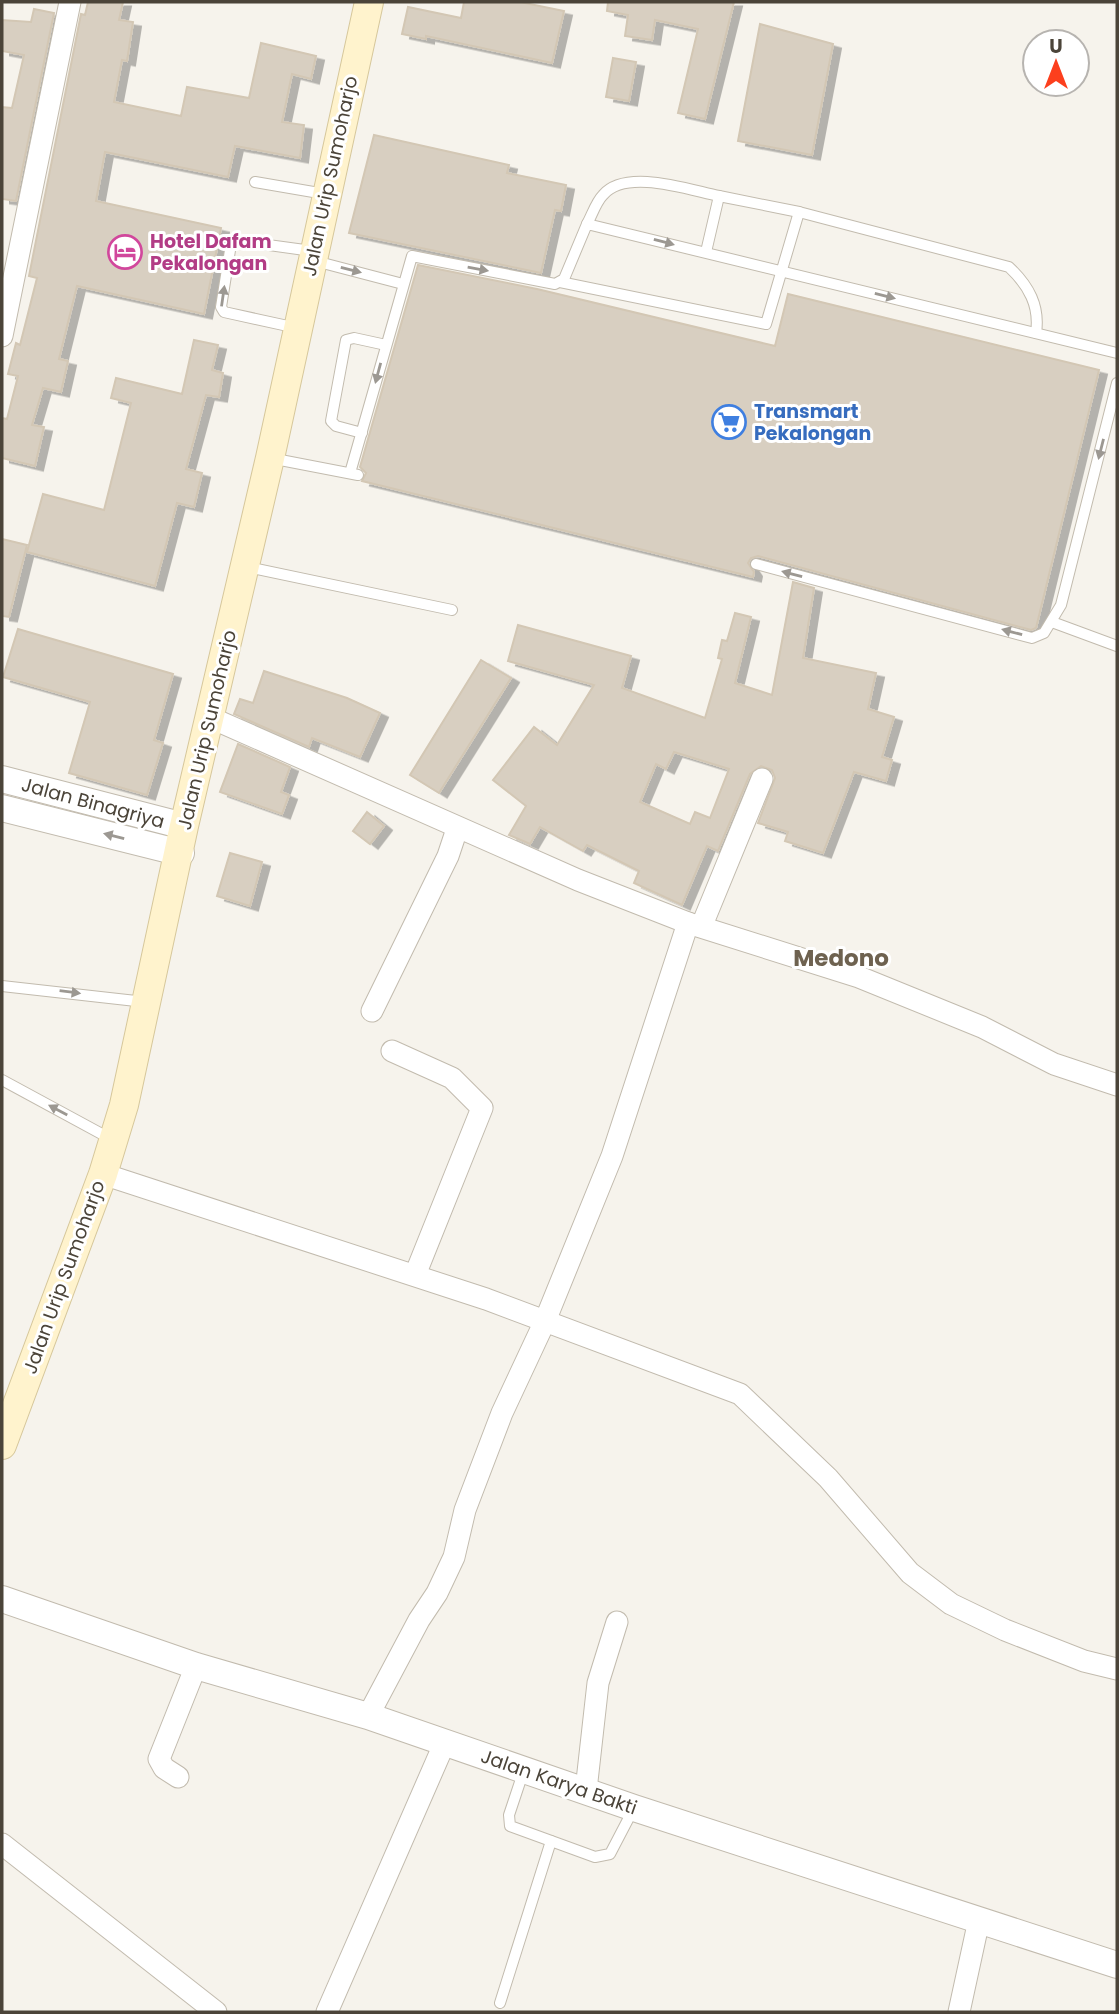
<svg xmlns="http://www.w3.org/2000/svg" width="1119" height="2014" font-family="Poppins,sans-serif">
<style>
.building{fill:#d8cfc1;stroke:#d3c7b4;stroke-width:2;fill-rule:evenodd;filter:url(#shadow)}
.lines{fill:none;stroke-linecap:round;stroke-linejoin:round}
.service-casing{stroke:#c2bbae;stroke-width:12}
.minor-casing{stroke:#c2bbae;stroke-width:23}
.tertiary-casing{stroke:#c2bbae;stroke-width:28}
.secondary-casing{stroke:#d6c79b;stroke-width:30}
.service{stroke:#fff;stroke-width:10}
.minor{stroke:#fff;stroke-width:21}
.tertiary{stroke:#fff;stroke-width:26}
.secondary{stroke:#fff3cd;stroke-width:28}
.oneway{fill:#9c9892}
.labels{text-anchor:middle;dominant-baseline:central;stroke-width:6;stroke-linejoin:round;paint-order:stroke}
.street-label{font-size:19px;fill:#4b4439;stroke:#fff}
.hotel-label{font-size:19px;font-weight:bold;fill:#b23c85;stroke:#fff;text-anchor:start}
.shop-label{font-size:19px;font-weight:bold;fill:#366cbe;stroke:#fff;text-anchor:start}
.quarter-label{font-size:23px;font-weight:bold;fill:#6e6250;stroke:#fff}
</style>
<defs>
<filter id="shadow"><feDropShadow dx="8" dy="4.5" stdDeviation="0" flood-color="#0004"/></filter>
</defs>
<rect width="100%" height="100%" fill="#f6f3ec"/>
<g class="building">
<polygon points="88,2 123,2 119,20 133,22 127,61 122,60 114,102 181,116 187,87 249,98 261,43 316,56 311,79 292,74 282,122 304,125 300,158 235,146 228,177 105,152 96,201 221,228 204,314 77,286 59,359 68,361 61,392 43,388 32,425 44,427 35,466 2,458 2,418 7,419 18,376 8,374 16,343 20,345 37,278 29,276 81,14 85,15"/>
<polygon points="464,2 520,2 564,11 552,63 426,36 426,39 402,34 408,7 461,18"/>
<polygon points="608,2 734,2 705,119 678,113 698,29 655,20 652,40 625,36 628,15 607,11"/>
<polygon points="34,9 54,13 16,201 2,199 2,107 12,108 24,55 2,51 2,20 31,22"/>
<polygon points="760,24 833,44 812,155 738,141"/>
<polygon points="613,58 636,62 629,101 606,97"/>
<polygon points="374,135 509,165 507,173 566,185 561,211 555,210 541,273 349,233"/>
<polygon points="418,265 537,289 775,346 788,294 1099,370 1036,628 1031,630 758,556 751,558 748,563 754,572 753,577 362,481 366,473 360,467"/>
<polygon points="194,340 218,345 212,370 223,373 219,397 206,395 186,469 202,473 194,507 177,503 155,586 27,552 43,494 104,510 131,403 111,398 116,378 182,394"/>
<polygon points="2,539 27,545 9,617 2,616"/>
<path d="M793,582l21,6 -11,70 73,15 -8,36 26,8 -12,40 10,3 -6,21 -32,-9 -31,81 -38,-12 3,-9 -30,-9 17,-45 -3,-8 -11,-4 -11,8 -32,77 -11,-5 -25,59 -48,-22 5,-12 -52,-26 -4,6 -43,-24 -10,17 -21,-9 17,-29 -33,-26 41,-53 23,18 37,-60 -86,-24 10,-36 113,31 -9,32 83,30 17,-59 -4,-1 4,-18 5,1 8,-28 16,4 -16,66 37,12zM674,752l55,17 -19,49 -15,-6 -5,12 -50,-22 16,-38 10,5z"/>
<polygon points="18,629 173,674 154,740 163,743 147,795 69,773 90,702 3,677"/>
<polygon points="481,660 511,678 439,793 410,775"/>
<polygon points="264,671 347,698 380,713 360,757 312,738 309,747 234,714 240,699 253,703"/>
<polygon points="238,744 290,767 281,792 289,795 282,814 220,792"/>
<polygon points="367,812 384,826 370,844 353,831"/>
<polygon points="230,853 262,862 250,906 217,896"/>
</g>
<g class="lines">
<g class="service-casing">
<g id="service">
<polyline points="255,182 325,194"/>
<path d="M587,224c5,-9 9,-22 16,-29 23,-27 86,-5 116,1"/>
<polyline points="706,252 719,196 799,212"/>
<polyline points="315,261 403,284"/>
<path d="M560,282l206,42 33,-112 210,55c20,19 31,39 27,66"/>
<polyline points="297,328 224,312 221,307 231,244 239,241 312,251"/>
<polyline points="362,433 336,426 331,421 346,340 354,338 386,345"/>
<polyline points="270,458 358,475"/>
<polyline points="350,473 412,256 555,284 564,279 587,224 1117,353"/>
<polyline points="756,564 1032,638 1044,633 1061,605 1117,383"/>
<polyline points="247,567 452,610"/>
<polyline points="1052,622 1117,646"/>
<polyline points="2,986 145,1002"/>
<polyline points="2,1080 111,1139"/>
<polyline points="524,1770 509,1815 510,1826 595,1857 610,1854 634,1808"/>
<polyline points="500,2003 551,1841"/>
</g>
</g>
<g class="minor-casing">
<g id="minor">
<polyline points="2,336 70,2"/>
<polyline points="209,717 578,880 688,923 859,977 982,1027 1054,1064 1117,1085"/>
<polyline points="702,925 762,779"/>
<polyline points="372,1011 448,856 457,829"/>
<polyline points="392,1051 452,1078 482,1108 415,1275"/>
<polyline points="103,1174 486,1299 740,1394 828,1478 910,1573 951,1604 1005,1630 1084,1661 1117,1669"/>
<polyline points="368,1716 419,1620 437,1593 454,1557 465,1510 502,1413 545,1321 612,1156 688,923"/>
<polyline points="178,1777 164,1768 159,1759 196,1666"/>
<polyline points="586,1790 598,1683 617,1622"/>
<polyline points="2,1844 216,2012"/>
<polyline points="327,2012 445,1742"/>
<polyline points="959,2012 979,1920"/>
</g>
</g>
<g class="tertiary-casing">
<g id="tertiary">
<polyline points="2,779 184,826"/>
<polyline points="2,808 181,853"/>
<polyline points="2,1599 196,1666 368,1716 634,1808 1117,1965"/>
</g>
</g>
<g class="secondary-casing">
<polyline id="secondary" points="2,1445 103,1174 124,1105 184,826 270,458 369,2"/>
</g>
<use href="#service" class="service"/>
<use href="#minor" class="minor"/>
<use href="#tertiary" class="tertiary"/>
<use href="#secondary" class="secondary"/>
</g>
<defs><path id="oneway-solid" d="M-6-.8H1V-3.2L6.5 0L1 3.2V.8H-6Z" transform="scale(1.75)"/></defs>
<g class="oneway">
<use href="#oneway-solid" transform="translate(664 242) rotate(15)"/>
<use href="#oneway-solid" transform="translate(478 269) rotate(10)"/>
<use href="#oneway-solid" transform="translate(351 270) rotate(14)"/>
<use href="#oneway-solid" transform="translate(223 296) rotate(-82)"/>
<use href="#oneway-solid" transform="translate(885 296) rotate(14)"/>
<use href="#oneway-solid" transform="translate(378 373) rotate(105)"/>
<use href="#oneway-solid" transform="translate(1101 449) rotate(104)"/>
<use href="#oneway-solid" transform="translate(792 574) rotate(-165)"/>
<use href="#oneway-solid" transform="translate(1012 632) rotate(-165)"/>
<use href="#oneway-solid" transform="translate(114 836) rotate(-166)"/>
<use href="#oneway-solid" transform="translate(70 992) rotate(7)"/>
<use href="#oneway-solid" transform="translate(58 1110) rotate(-152)"/>
</g>
<defs>
<g id="hotel-ring" transform="scale(1.75)"><circle r="9.5" fill="#fff" stroke="#d1479c" stroke-width="1.5"/><path d="M-6-4.5h1.5V1H6V5H4.5V3h-9V5H-6ZM-4 0a1.8 1.8 0 1 1 3.6 0ZM.5 0V-2.5h3Q6-2.5 6 0Z" fill="#d1479c"/></g>
<g id="supermarket-ring" transform="scale(1.75)"><circle r="9.5" fill="#fff" stroke="#3f7fe0" stroke-width="1.5"/><path d="M-6-5.5h2.5l.6 2H6L4.5 2H-2.5L-4.4-4H-6ZM-1.5 3.2a1.3 1.3 0 1 0 .1 0ZM3 3.2a1.3 1.3 0 1 0 .1 0Z" fill="#3f7fe0"/></g>
</defs>
<g fill-rule="evenodd">
<use href="#hotel-ring" x="125" y="252"/>
<use href="#supermarket-ring" x="729" y="422"/>
</g>
<g class="labels">
<g class="street-label">
<text transform="translate(330 176) rotate(-78)">Jalan Urip Sumoharjo</text>
<text transform="translate(207 730) rotate(-77)">Jalan Urip Sumoharjo</text>
<text transform="translate(93 803) rotate(15)">Jalan Binagriya</text>
<text transform="translate(64 1277) rotate(-70)">Jalan Urip Sumoharjo</text>
<text transform="translate(559 1782) rotate(19)">Jalan Karya Bakti</text>
</g>
<g class="hotel-label">
<text x="150" y="241">Hotel Dafam<tspan x="150" dy="22">Pekalongan</tspan></text>
</g>
<g class="shop-label">
<text x="754" y="411">Transmart<tspan x="754" dy="22">Pekalongan</tspan></text>
</g>
<g class="quarter-label">
<text x="841" y="958">Medono</text>
</g>
</g>
<rect width="1119" height="2014" fill="none" stroke="#4b4439" stroke-width="7"/>
<g transform="translate(1056 63)"><circle r="33" fill="#ffffff" stroke="#b7b4b0" stroke-width="2"/>
<path d="M0-5L12 26L0 18L-12 26Z" fill="#fc3f1d"/>
<text y="-10" font-size="19" font-weight="bold" text-anchor="middle" fill="#4b4439">U</text>
</g>
</svg>
